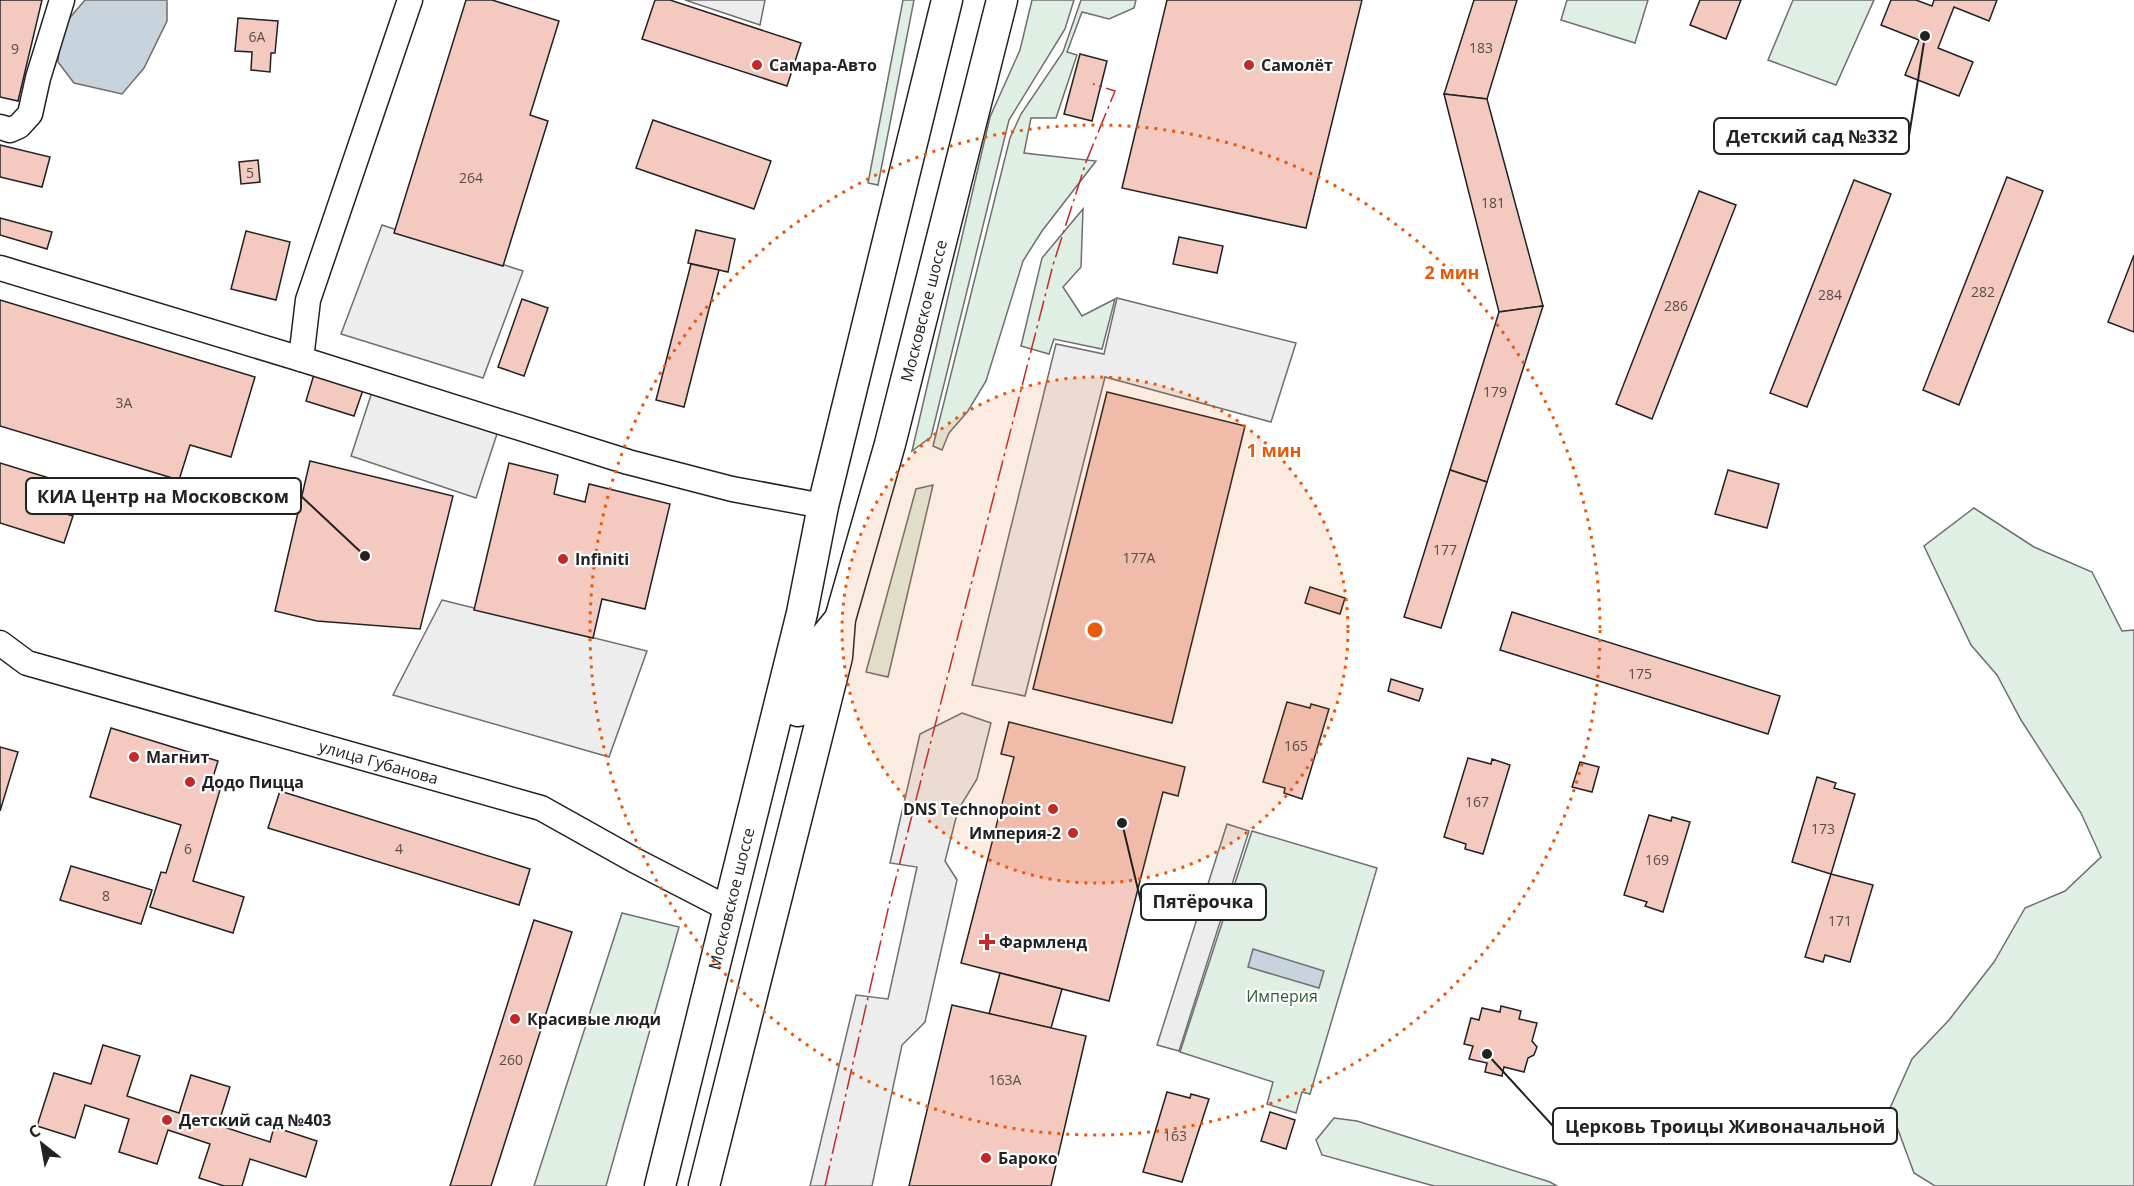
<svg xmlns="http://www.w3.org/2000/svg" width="2134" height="1186" font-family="'Open Sans',sans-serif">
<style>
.green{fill:#e0efe3;stroke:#6f6f6f;stroke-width:1.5}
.parking{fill:#ededed;stroke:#6f6f6f;stroke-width:1.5}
.water{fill:#c7d3dd;stroke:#6f6f6f;stroke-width:1.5}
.building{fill:#f3c9c0;stroke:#222;stroke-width:1.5}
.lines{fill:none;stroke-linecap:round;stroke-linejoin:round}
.minor-casing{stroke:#222;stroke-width:27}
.major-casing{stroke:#222;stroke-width:33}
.minor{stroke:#fff;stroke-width:24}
.major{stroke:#fff;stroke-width:30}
.power{stroke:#c62828;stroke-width:1.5;stroke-dasharray:21 4.5 3 4.5;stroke-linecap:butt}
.ring{fill:none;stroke:#e8590c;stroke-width:3;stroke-dasharray:3 6}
.poi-dot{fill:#c62828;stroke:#fff;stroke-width:2}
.labels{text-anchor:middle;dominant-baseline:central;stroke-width:4.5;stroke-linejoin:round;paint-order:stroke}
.number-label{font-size:14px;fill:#564c4a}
.poi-label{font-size:16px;font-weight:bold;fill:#222;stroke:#fff;text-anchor:start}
.street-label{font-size:16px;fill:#222;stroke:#fff}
.park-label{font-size:16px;fill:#2f5e38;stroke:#fff}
.centre{fill:#e8590c;stroke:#fff;stroke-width:3}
.ring-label{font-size:18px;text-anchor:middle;font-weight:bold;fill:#e8590c;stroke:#fff;stroke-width:4.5;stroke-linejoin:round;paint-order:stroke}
.leader{fill:none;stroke:#222;stroke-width:2}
.callout-dot{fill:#222;stroke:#fff;stroke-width:2}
.callout{fill:#fff;stroke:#222;stroke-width:2}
.callout-label{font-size:18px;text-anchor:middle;font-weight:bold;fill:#222}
</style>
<rect width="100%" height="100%" fill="#fff"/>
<g class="green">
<polygon points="903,0 914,0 878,185 868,183"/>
<polygon points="1032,0 1074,0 1065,29 1009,120 931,437 912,451 990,117 1020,50"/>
<polygon points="1081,0 1136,0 1134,8 1109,19 1082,12 1067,52 1077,55 1056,118 1031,118 1024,153 1096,161 1042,231 1023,261 986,381 968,411 949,433 942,450 933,446 1010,138 1021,114 1063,52"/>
<polygon points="1567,0 1648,0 1635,43 1561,20"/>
<polygon points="1793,0 1874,0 1836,85 1768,60"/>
<polygon points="1083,209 1081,267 1063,287 1082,316 1115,299 1102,349 1054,339 1049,354 1021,346 1042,258"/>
<polygon points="933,485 888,677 866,672 916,489"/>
<polygon points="1974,508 2034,547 2092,572 2122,631 2134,630 2134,1186 1935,1186 1914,1173 1890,1108 1912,1059 1949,1020 1994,962 2025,908 2065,891 2101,857 2081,813 2021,720 1997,675 1971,645 1924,546"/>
<polygon points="1252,831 1377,868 1310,1094 1302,1092 1296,1113 1267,1104 1273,1082 1180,1052"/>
<polygon points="622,913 679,927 606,1186 534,1186"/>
<polygon points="1334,1118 1357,1121 1550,1182 1557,1186 1434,1186 1322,1155 1316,1140"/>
</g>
<g class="parking">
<polygon points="685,0 765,0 760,25"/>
<polygon points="382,225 523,271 483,378 341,334"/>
<polygon points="1117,298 1296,343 1271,422 1105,377 1025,696 972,685 1056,344 1104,354"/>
<polygon points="372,392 497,434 476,498 351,456"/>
<polygon points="442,600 647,651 609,757 393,695"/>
<polygon points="962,713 991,723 977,779 958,810 945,861 957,880 925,1022 902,1045 872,1186 810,1186 856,995 888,999 917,867 890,863 920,734"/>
<polygon points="1227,824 1249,831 1179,1051 1157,1045"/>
</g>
<g class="water">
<polygon points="85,0 167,0 167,21 144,68 122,94 74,83 58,62 61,28"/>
<polygon points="1253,949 1324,971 1319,988 1248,967"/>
</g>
<g class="building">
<polygon points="0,0 42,0 18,101 0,97"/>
<polygon points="466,0 492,0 559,21 530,115 548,121 503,266 394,233"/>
<polygon points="655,0 670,0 801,43 787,86 642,39"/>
<polygon points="1167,0 1362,0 1306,228 1122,188"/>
<polygon points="1474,0 1517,0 1487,99 1444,94"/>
<polygon points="1700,0 1741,0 1726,39 1690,25"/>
<polygon points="1891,0 1916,0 1932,6 1934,0 1997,0 1989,21 1954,7 1938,48 1973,62 1959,96 1905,75 1919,40 1881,25"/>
<polygon points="238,18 278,21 275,53 271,53 270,72 251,70 252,52 235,51"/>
<polygon points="1080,54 1107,61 1092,121 1064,114"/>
<polygon points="1444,94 1487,99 1543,306 1499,312"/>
<polygon points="653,120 771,161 754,209 636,168"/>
<polygon points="0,145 50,157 42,187 0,177"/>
<polygon points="258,160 260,182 241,184 239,162"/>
<polygon points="2007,177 2043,191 1959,405 1923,390"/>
<polygon points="1854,180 1891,194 1807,407 1770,393"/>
<polygon points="1699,191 1736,205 1652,419 1616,404"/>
<polygon points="0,218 52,232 47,249 0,235"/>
<polygon points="696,230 735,239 728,272 688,263"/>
<polygon points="246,231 290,242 276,300 231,289"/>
<polygon points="1179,237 1223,246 1217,273 1173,264"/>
<polygon points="2134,255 2134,332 2108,322"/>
<polygon points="691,264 719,270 684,407 656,400"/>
<polygon points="522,299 548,308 524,376 498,367"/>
<polygon points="0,300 255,377 231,457 190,445 179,480 0,426"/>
<polygon points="1543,306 1487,482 1450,470 1499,312"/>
<polygon points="315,371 364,387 354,416 306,401"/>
<polygon points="1107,392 1245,426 1172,723 1033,689"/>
<polygon points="310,461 453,496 420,629 317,621 275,611"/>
<polygon points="0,463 59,481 50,509 73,516 64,543 0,523"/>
<polygon points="509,463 558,475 554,494 585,502 589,484 670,504 645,609 602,599 593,638 474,610"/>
<polygon points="1450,470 1487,482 1441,628 1404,617"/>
<polygon points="1728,470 1779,484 1767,528 1715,514"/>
<polygon points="1310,587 1345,598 1340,614 1305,603"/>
<polygon points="1512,612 1780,696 1768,734 1500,650"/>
<polygon points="1391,679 1423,689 1419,701 1388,691"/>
<polygon points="1287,702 1310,708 1311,704 1329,709 1302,799 1284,793 1285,788 1263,782"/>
<polygon points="1009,722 1185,767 1178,796 1163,792 1109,1001 961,963 1014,757 1001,754"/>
<polygon points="111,728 218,761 210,787 220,790 193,881 244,897 233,933 150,907 161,872 166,873 181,825 90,797"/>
<polygon points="0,747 18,752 0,811"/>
<polygon points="1468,758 1491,764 1492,759 1510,765 1483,854 1465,849 1466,844 1444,837"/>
<polygon points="1580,762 1599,767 1592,792 1572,787"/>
<polygon points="1817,777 1836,783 1834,788 1855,794 1831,874 1792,862"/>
<polygon points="280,791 530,869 519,905 268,828"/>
<polygon points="1649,815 1671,821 1672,817 1690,822 1663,912 1645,906 1647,902 1624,895"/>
<polygon points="71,866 152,890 141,924 60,900"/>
<polygon points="1831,874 1873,885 1850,962 1825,955 1823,962 1805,957"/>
<polygon points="534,920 572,932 491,1186 450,1186"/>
<polygon points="1000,973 1062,989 1051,1028 989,1014"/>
<polygon points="952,1005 1086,1036 1051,1186 909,1186"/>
<polygon points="1501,1006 1521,1011 1519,1019 1537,1023 1532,1041 1537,1047 1534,1055 1528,1058 1524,1072 1504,1067 1502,1076 1485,1072 1487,1063 1469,1059 1473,1046 1464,1044 1471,1018 1479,1020 1482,1008 1500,1012"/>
<polygon points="103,1045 140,1056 127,1096 179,1113 191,1075 230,1087 218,1125 270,1142 274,1127 317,1141 306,1177 250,1159 242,1186 224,1186 199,1178 210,1144 168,1130 157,1164 119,1152 129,1119 85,1105 75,1138 37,1126 54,1073 91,1084"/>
<polygon points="1167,1092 1190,1098 1191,1094 1209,1099 1182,1182 1143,1172"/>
<polygon points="1270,1112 1295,1120 1286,1149 1261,1141"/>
</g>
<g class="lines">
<g class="minor-casing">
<g id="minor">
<polyline points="0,127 10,130 19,126 30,114 38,78 62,0"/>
<polyline points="0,268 301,359 628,462 732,489 823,506"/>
<polyline points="301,359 308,300 410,0"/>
<path id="s1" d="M0,643l27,20 514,145 93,52 93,48"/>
</g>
</g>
<g class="major-casing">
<g id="major">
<polyline points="798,711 813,652 840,619"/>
<path id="s2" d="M660,1186l142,-573 21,-107 124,-506"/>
<path id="s3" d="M704,1186l133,-529 3,-38 50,-175 112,-444"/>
</g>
</g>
<use href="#minor" class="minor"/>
<use href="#major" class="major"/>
<polyline class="power" points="825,1186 889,905 1053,265 1086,162 1115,91 1093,84"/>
</g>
<circle cx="1095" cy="630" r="253" fill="#e8590c" fill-opacity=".12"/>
<g class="ring">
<circle cx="1095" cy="630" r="253"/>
<circle cx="1095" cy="630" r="505"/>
</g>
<g class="poi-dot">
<circle cx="757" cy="65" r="6"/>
<circle cx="1249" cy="65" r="6"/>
<circle cx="563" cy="559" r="6"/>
<circle cx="134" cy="757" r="6"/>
<circle cx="190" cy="782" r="6"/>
<circle cx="1053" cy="809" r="6"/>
<circle cx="1073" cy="833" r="6"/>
<path d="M984 933h6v6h6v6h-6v6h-6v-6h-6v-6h6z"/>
<circle cx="515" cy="1019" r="6"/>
<circle cx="167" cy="1120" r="6"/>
<circle cx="986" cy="1158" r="6"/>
</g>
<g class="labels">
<g class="number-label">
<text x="257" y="36">6А</text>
<text x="1481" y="47">183</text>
<text x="15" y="48">9</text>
<text x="250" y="172">5</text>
<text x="471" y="177">264</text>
<text x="1493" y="202">181</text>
<text x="1983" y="291">282</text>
<text x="1830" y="294">284</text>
<text x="1676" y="305">286</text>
<text x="1495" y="391">179</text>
<text x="124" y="402">3А</text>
<text x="1445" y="549">177</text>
<text x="1139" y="557">177А</text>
<text x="1640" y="673">175</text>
<text x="1296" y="745">165</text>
<text x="1477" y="801">167</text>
<text x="1823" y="828">173</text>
<text x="188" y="848">6</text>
<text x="399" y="848">4</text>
<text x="1657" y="859">169</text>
<text x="106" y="895">8</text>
<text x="1840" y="920">171</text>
<text x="511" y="1059">260</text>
<text x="1005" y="1079">163А</text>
<text x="1175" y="1135">163</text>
</g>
<g class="poi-label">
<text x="769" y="65">Самара-Авто</text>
<text x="1261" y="65">Самолёт</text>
<text x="575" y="559">Infiniti</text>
<text x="146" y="757">Магнит</text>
<text x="202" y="782">Додо Пицца</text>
<text x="1041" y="809" text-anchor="end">DNS Technopoint</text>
<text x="1061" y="833" text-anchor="end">Империя-2</text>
<text x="999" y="942">Фармленд</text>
<text x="527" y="1019">Красивые люди</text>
<text x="179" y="1120">Детский сад №403</text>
<text x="998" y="1158">Бароко</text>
</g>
<g class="street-label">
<text stroke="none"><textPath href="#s3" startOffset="903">Московское шоссе</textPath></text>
<text stroke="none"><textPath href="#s1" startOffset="399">улица Губанова</textPath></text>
<text stroke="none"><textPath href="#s2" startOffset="296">Московское шоссе</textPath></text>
</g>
<g class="park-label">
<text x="1282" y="996">Империя</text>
</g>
</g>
<circle cx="1095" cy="630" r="9" class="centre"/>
<g class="ring-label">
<text x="1452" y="279">2 мин</text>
<text x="1274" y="457">1 мин</text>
</g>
<path class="leader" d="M1925 36L1909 136M365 556L301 496M1122 823L1141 902M1487 1054L1553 1126"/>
<g class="callout-dot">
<circle cx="1925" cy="36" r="6"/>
<circle cx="365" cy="556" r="6"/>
<circle cx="1122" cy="823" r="6"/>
<circle cx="1487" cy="1054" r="6"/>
</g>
<g class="callout">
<rect x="1714" y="118" width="195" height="36" rx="6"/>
<rect x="26" y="478" width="275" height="36" rx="6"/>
<rect x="1141" y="884" width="125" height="36" rx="6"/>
<rect x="1553" y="1108" width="344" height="36" rx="6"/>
</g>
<g class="callout-label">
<text x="1812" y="143">Детский сад №332</text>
<text x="163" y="503">КИА Центр на Московском</text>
<text x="1203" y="908">Пятёрочка</text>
<text x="1725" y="1133">Церковь Троицы Живоначальной</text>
</g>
<g transform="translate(42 1144) rotate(329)" stroke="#ffffff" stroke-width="4.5" paint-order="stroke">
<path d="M0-4.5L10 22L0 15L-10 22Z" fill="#222222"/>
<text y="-9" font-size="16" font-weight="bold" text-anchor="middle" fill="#222222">С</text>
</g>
</svg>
